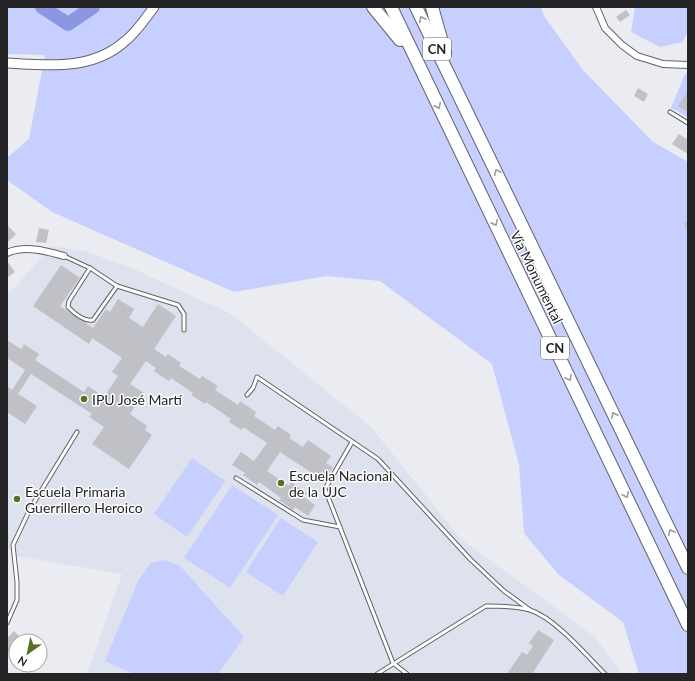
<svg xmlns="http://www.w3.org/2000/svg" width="695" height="681" font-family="Lato,sans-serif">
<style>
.built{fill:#dee1ee}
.green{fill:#c6cffe}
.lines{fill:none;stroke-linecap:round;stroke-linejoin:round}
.river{stroke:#8c97e1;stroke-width:14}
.building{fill:#c0c1c7}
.service-casing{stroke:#616267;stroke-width:5}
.minor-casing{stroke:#616267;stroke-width:8}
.secondary-casing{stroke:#616267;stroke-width:11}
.motorway-casing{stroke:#616267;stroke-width:14}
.service{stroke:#fff;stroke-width:3}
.minor{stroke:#fff;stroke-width:6}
.secondary{stroke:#fff;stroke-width:9}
.motorway{stroke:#fff;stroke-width:12}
.oneway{stroke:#9c9c9d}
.poi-dot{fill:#567125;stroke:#fff;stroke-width:1.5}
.labels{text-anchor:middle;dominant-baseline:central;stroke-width:3;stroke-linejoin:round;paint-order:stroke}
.shield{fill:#fff;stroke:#666667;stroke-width:1}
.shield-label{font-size:13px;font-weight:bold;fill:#242426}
.street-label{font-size:14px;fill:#242426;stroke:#fff}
.poi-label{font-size:14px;fill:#242426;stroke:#fff;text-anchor:start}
</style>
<rect width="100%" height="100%" fill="#ebecf2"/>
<polygon class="built" points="52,246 88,252 136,270 231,314 371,427 461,539 595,637 622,674 93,674 88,672 122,574 17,556 7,547 7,293 14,288"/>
<g class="green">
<polygon points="7,7 541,7 544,16 583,70 653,142 688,162 688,674 639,674 623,622 559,575 524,533 519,465 492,364 380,281 327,276 234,292 52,212 7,180 7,158 29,139 45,55 7,54"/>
<polygon points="635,7 688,7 688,31 683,42 660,47 631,32"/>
<polygon points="688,73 688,117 671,108 685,74"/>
<polygon points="192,458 225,481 187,537 154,514"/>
<polygon points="232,485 278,515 230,588 184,558"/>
<polygon points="281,518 318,542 283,596 246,572"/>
<polygon points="165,560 180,566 244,637 218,674 134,674 105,661 138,581 151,563"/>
</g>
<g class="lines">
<polyline class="river" points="42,7 68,24 93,7"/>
</g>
<g class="building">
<polygon points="626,10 630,15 620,22 616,17"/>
<polygon points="638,88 648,94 644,102 634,96"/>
<polygon points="686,94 688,96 688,112 678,106"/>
<polygon points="679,134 688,140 688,154 672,144"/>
<polygon points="688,222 688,230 686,230 684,223"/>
<polygon points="7,225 16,234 7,243"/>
<polygon points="39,228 49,230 46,243 36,242"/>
<polygon points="7,261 15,272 8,277 7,276"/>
<polygon points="61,265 80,278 60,306 93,328 106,309 110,312 118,299 134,309 129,318 143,327 158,304 176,316 154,349 166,357 168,354 181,363 179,366 200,379 202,376 218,386 215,390 238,405 240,401 256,412 254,416 275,430 278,426 291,435 289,438 303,447 308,440 331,456 326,463 333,467 324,481 280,452 267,471 289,486 291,482 307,493 304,497 315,505 308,516 295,507 293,510 279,500 281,498 259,482 257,485 243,475 245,473 232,465 241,452 254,461 267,443 243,427 242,430 229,422 231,419 206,402 205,404 191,395 193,393 171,378 169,381 154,371 156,368 146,361 130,384 144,393 130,414 147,426 145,430 152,435 129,469 92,444 104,427 89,417 92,414 31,374 18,394 37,406 25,424 7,412 7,386 12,390 25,370 7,358 7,340 21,349 24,344 39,354 35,360 84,392 88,386 104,397 118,376 112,372 122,358 92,338 89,344 33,306"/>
<polygon points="538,630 554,640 532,674 507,674 522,652 527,655 533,646 529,643"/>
<polygon points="14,631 20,637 14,642 16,644 16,660 7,650 7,638"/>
</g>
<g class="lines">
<g class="service-casing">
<g id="service">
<polyline points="670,112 688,123"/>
<polyline points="64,256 90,268 117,286 178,305 184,314 184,330"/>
<path d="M90,268l-21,33 -1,6c6,6 16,15 25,13l24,-34"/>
<polyline points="247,395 253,388 257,377 378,459 470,559 504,591 530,610"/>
<polyline points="352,442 325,489 393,663 407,674"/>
<polyline points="236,478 303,520 340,527"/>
<polyline points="7,623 17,600 17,582 13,545 30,509 77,432"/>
<path d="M377,674l109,-68c14,0 30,0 44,4 25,8 56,45 75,64"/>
</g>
</g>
<g class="minor-casing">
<g id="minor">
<polyline points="596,7 605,28 622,45 637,56 663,64 688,65"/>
<path d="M7,253c18,-8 39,-2 57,3"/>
</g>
</g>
<g class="secondary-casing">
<path id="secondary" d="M7,63c40,2 84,8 117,-21 12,-9 21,-23 30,-35"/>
</g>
<g class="motorway-casing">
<g id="motorway">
<polyline points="373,7 400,40"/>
<polyline points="391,7 688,625"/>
<polyline points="416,7 688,568"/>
<polyline points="432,7 445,53"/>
</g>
</g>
<use href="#service" class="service"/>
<use href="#minor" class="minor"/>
<use href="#secondary" class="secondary"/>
<use href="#motorway" class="motorway"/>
</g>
<defs><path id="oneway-chevron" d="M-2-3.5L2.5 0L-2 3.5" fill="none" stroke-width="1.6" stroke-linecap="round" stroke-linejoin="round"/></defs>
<g class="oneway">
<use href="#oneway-chevron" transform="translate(422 19) rotate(-116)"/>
<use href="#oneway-chevron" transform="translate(438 106) rotate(64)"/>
<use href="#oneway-chevron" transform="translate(497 172) rotate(-116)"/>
<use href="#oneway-chevron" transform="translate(495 223) rotate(64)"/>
<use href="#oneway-chevron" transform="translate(569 378) rotate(64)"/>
<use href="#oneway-chevron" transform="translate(614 415) rotate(-116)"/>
<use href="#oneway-chevron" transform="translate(626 495) rotate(64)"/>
<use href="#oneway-chevron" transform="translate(671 532) rotate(-116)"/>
</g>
<g class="poi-dot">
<circle cx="84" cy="399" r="4"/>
<circle cx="281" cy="483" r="4"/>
<circle cx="17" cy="499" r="4"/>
</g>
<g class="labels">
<g class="shield">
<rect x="423" y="38" width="28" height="22" rx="3"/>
<rect x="541" y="337" width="28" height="22" rx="3"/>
</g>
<g class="shield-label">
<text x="437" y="49">CN</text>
<text x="555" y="348">CN</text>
</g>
<g class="street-label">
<text transform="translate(537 277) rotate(64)">Vía Monumental</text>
</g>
<g class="poi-label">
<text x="92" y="399">IPU José Martí</text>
<text x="289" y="475">Escuela Nacional<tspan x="289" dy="16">de la UJC</tspan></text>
<text x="25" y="491">Escuela Primaria<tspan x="25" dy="16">Guerrillero Heroico</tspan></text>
</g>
</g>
<rect width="695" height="681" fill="none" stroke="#242426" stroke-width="16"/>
<g transform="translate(28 653) rotate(213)"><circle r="19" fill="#ffffff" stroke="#a7a7a8"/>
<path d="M0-3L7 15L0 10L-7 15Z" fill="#567125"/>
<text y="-6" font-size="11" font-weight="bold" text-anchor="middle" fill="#242426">N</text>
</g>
</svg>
